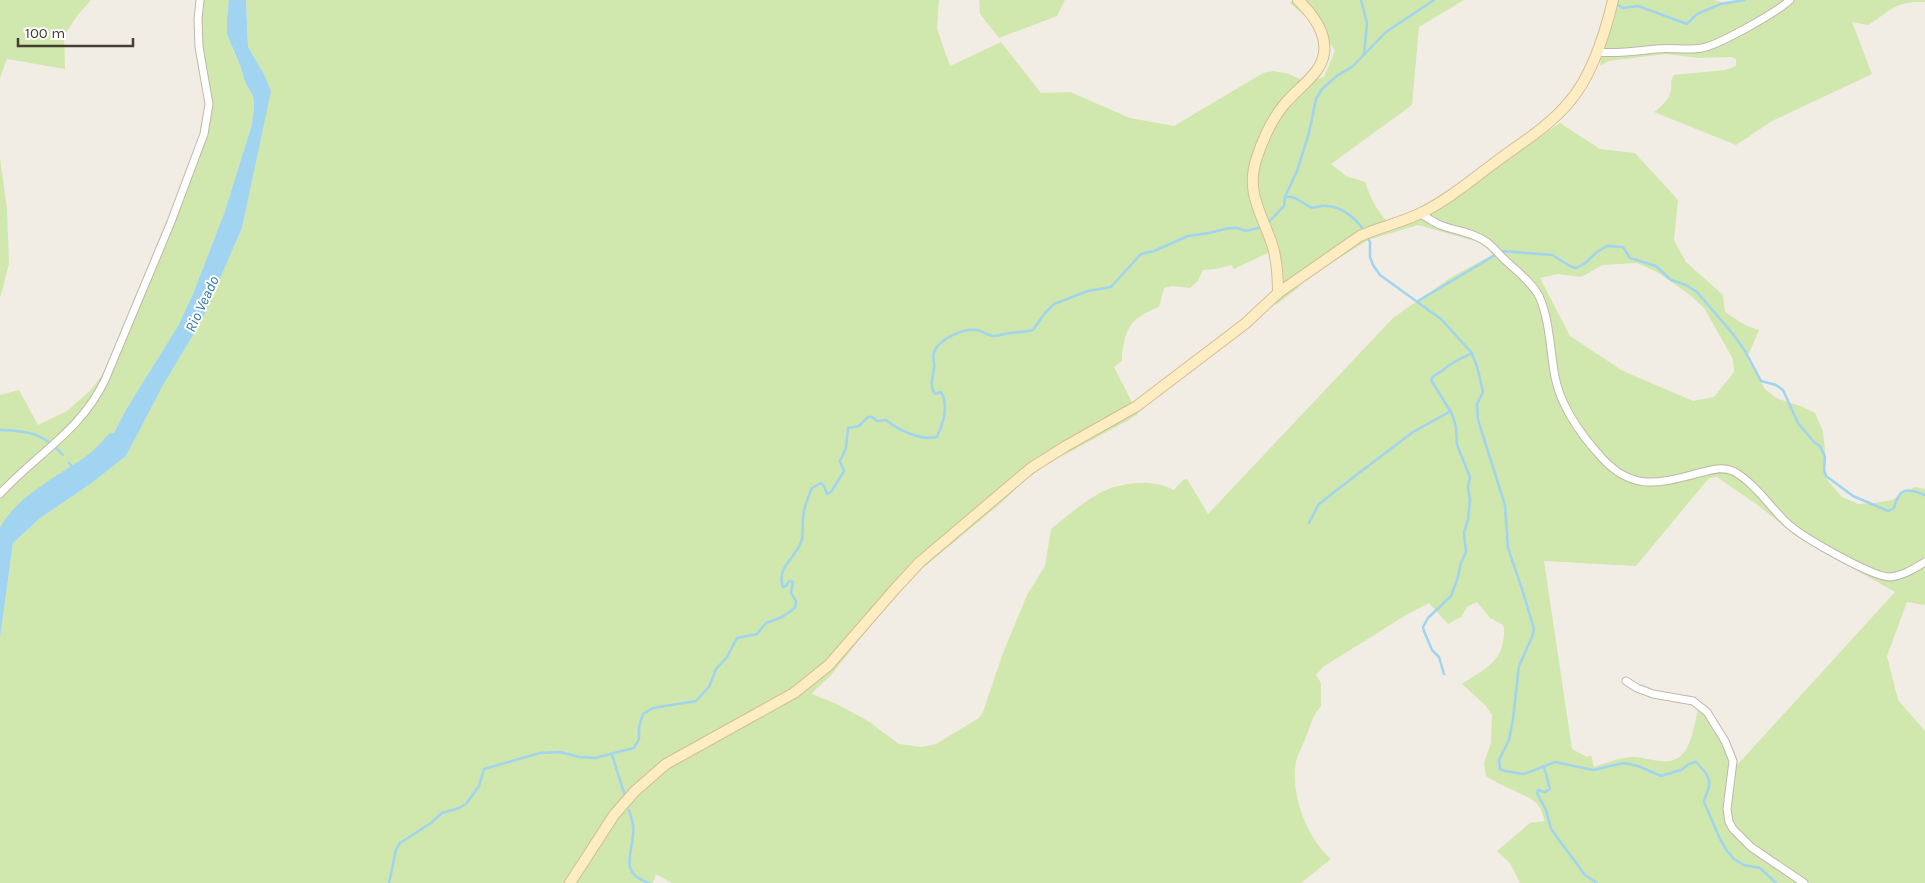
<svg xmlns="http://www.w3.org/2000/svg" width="1925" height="883" font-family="Karla,sans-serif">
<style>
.green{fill:#d0e7ad;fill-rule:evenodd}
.water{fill:#a0d4f0}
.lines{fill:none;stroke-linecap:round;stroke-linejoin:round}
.stream{stroke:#a0d4f0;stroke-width:2.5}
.river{stroke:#a0d4f0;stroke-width:14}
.street-casing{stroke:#c0b7aa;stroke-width:9}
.secondary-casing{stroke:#d3be94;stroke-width:12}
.street{stroke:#fff;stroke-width:7}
.secondary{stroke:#feecc2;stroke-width:10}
.labels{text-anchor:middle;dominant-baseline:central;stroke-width:4;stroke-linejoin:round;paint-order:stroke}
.water-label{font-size:15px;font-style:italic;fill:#2d7aa7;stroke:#fff}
</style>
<rect width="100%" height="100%" fill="#f2ede4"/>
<g class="green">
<polygon points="0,0 91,0 77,16 64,36 65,69 7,59 0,78"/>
<polygon points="199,0 229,0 227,18 233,50 241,68 245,82 253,96 254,106 252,124 225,211 193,294 178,326 127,408 107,446 88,466 11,524 0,538 0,395 19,390 38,425 67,411 91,390 121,349 205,137 207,92 196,39"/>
<path d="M246,0h693l-2,29 13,37 51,-24 40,51 29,-1 60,26 44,8 89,-53 11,-2 15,3 18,8 17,-5 11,-26 -10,-17 -35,-31 3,-3h171l-45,27 -7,78 -81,59 15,12 19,6c6,18 14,32 27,45l33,-9 135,-95 40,26 35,4 43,47 -4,40 12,22 37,33 2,17 20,13 14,5 -12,28 18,31 11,9 27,9 12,6 8,18 3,30 -2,12 4,8 14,16 16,7 16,-1 18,-3 23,-13 10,2v116l-18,-3 -20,54 11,44 27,31v152h-405l-10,-20 -13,-12 33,-28 15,-2c-2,-4 -3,-11 -6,-15 -8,-11 -40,-20 -53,-30l-2,-13 7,-20 1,-28 -7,-10 -23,-21c18,-13 37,-19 41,-42 1,-6 2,-11 0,-17l-13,-7 -13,-16 -9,4 -7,11 -13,7 -19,-21 -23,12 -83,52 -7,8 5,8v23c-8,9 -11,20 -15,31 -3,8 -8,16 -10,25 -6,32 11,76 35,97l-30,24h-629l-16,-9 -3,9h-653v-245l13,-95 26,-24 54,-37 33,-26 36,-69 40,-67 40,-92 28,-137 -6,-17 -16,-27zM1418,225l60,17 12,8 2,5 -42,23 -57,40 -185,196 -21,-35 -4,1 -9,10c-22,-12 -54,-8 -76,4 -16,9 -32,23 -47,35l-6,37 -18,29 -24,58 -20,59 -4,6 -43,26 -14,3 -23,-3 -31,-23 -31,-17 -23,-9 -2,-2 19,-18 52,-65 41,-43 76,-63 25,-24 24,-17 78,-42 11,-7 -24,-47 8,-6c0,-14 3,-34 16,-43 6,-5 14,-8 21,-11l5,-19 8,-2 18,2 8,-7 5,-11 13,-1 15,-4 3,4 36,-17 6,35v18l23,-18 -4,-4 33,-18 40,-25zM1637,263l20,9 33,23 14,13 29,51 1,13 -20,25 -21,4 -70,-30 -53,-35 -30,-58 18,-4 23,3 22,-12zM1717,477l42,29 37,30 99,56 -157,172 -39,-58c-3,12 -7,36 -14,45 -14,20 -35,5 -54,6 -13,1 -25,6 -37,10l-3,-12 -4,2 -15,-8 -28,-188 92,5 73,-88z"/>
<polygon points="979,0 1065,0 1057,16 999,38 980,14"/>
<path d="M1614,0h100l8,2 16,-2h187v2c-31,-1 -33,8 -57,23l-16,-3 20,52 -100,47 -36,24 -82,-33c7,-5 16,-13 17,-22 1,-7 -1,-9 3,-15l51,-5 11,-4v-7l-4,-2 -33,1 -34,-4 -56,7 -9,5 4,-31z"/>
<polygon points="0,158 7,208 9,264 0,298"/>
</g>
<polygon class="water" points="229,0 246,0 248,47 264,74 271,91 242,228 202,320 162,387 126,456 93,482 39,519 13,543 0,638 0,538 11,524 88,466 107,446 127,408 178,326 193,294 225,211 252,124 254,106 253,96 245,82 241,68 227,34 227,18"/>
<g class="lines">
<g class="stream">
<polyline points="1361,0 1367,23 1364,54"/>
<polyline points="1616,4 1623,8 1638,6 1687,24 1697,14 1721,4 1744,0"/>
<path d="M1285,197c11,-2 16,6 25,10 6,2 10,-2 16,-1 15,0 30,12 38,25"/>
<polyline points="1267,224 1284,206 1285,197 1297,171 1309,133 1316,99 1322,89 1338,75 1352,67 1386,32 1434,0"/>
<path d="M1367,236l3,6v15l3,8 7,10 61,44 30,33 6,14 6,26 -6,12 1,16 27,85 3,43 15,44 11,37 -2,8 -13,29 -6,53 -4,21 -10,20 1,9 5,2 19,3 31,-12 38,8 31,-7 14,3 23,10 20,-6 8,-6 7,-2c6,7 15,14 13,24 -1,6 -4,10 -5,16l16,37 7,12 7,8 10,6 16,3 16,15"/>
<path d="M1418,301l84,-50 50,4 18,11 6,2 8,-4 13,-12 10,-6 16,1 7,11 26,8 15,14 15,5 11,7 36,42 12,17 16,30 15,4 7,5 15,33 16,19 6,4 5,11 -1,13 2,6 27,20 35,15 6,-3c5,-21 13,-20 31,-13"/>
<path d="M0,430c29,1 43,3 63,25"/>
<polyline points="69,463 76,471"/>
<polyline points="1309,523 1318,505 1338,489 1413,432 1451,411"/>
<path d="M1444,674l-5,-17 -7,-7 -8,-19 -1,-4 5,-9 23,-22 6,-16 4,-17 5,-11 -2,-19 4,-14 2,-19 -2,-13 2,-10 -13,-32 -1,-18 -4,-13 -21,-34c3,-7 7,-5 12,-10 9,-8 18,-12 29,-17"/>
<polyline points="612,755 625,796"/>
<polyline points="1544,767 1550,789 1545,792 1538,790 1537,793 1546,810 1551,829 1585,875 1597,883"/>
<path d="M629,810c1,5 4,11 4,16 3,25 -18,45 16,57"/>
<path d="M389,883l7,-33 4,-7 31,-20 11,-10 17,-5 7,-4 13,-18 5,-17 56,-16 20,-1 19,5 16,1 39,-10 5,-9v-12l4,-13 10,-6 43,-7 13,-14 7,-18 11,-12 10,-19 20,-4 9,-11 16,-6 13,-9 1,-7 -5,-8 2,-11 -4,-1 -3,5 -3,1c-7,-20 12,-28 18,-45 3,-8 1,-16 2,-24 1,-10 5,-21 9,-30l9,-5 3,3 3,8 4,-2 13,-21 -4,-10 6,-13 2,-20 11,-2 9,-9h4l5,4 9,-1c12,10 35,21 51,17 6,-13 12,-32 4,-45l-6,2c-6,-9 -2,-17 -1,-26 1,-6 -2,-10 0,-16 5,-13 29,-24 43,-22 6,1 11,6 18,6 5,0 10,-3 15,-3 8,-1 16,-1 23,-3l12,-17 9,-9 34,-13 23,-4 30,-33 13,-3 34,-15 21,-3 20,-5h9l8,3 16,-4"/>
</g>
<path class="river" d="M0,545c13,-42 61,-61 94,-86 7,-5 13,-13 19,-19"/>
<g class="street-casing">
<g id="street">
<path d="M1598,52c20,2 38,-1 58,-3 15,-2 31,2 46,-1 17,-3 75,-36 88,-48"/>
<path d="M1420,214c7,3 13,8 20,11 16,6 36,8 49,19 5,4 9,9 13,13 12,12 29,24 37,39 11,24 11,55 16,81 6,30 27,59 47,81 34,37 63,23 105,13 8,-2 17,-4 26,0 22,12 36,35 54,52 15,14 85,54 103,54 13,-1 25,-9 35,-15"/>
<path d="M0,494c37,-41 80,-62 105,-114l66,-158 33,-88 5,-30 -10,-57 -1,-28 2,-19"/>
<polyline points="1626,681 1637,688 1653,694 1693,701 1707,712 1725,741 1733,761 1727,809 1729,822 1733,829 1751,847 1804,883"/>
</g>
</g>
<g class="secondary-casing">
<g id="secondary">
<path d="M1278,293l82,-57c19,-9 41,-13 61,-23 25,-12 49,-32 72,-49 26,-20 56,-37 77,-63 23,-27 35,-67 43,-101"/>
<path d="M570,883l44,-68 21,-24 31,-27 128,-71 35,-28 66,-76 25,-27 111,-94 35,-22 71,-40 109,-83 32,-30c0,-17 -1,-33 -6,-49 -11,-32 -27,-52 -15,-87 6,-18 14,-36 26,-51 10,-13 25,-23 34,-36 18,-25 0,-52 -19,-70"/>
</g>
</g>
<use href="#street" class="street"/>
<use href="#secondary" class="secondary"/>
</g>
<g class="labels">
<g class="water-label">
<text transform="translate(202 304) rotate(-65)">Rio Veado</text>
</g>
</g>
<path d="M18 38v8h115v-8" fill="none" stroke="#443d34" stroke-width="2.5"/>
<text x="25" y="38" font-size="15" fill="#443d34" stroke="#ffffff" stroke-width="4" paint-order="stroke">100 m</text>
</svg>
